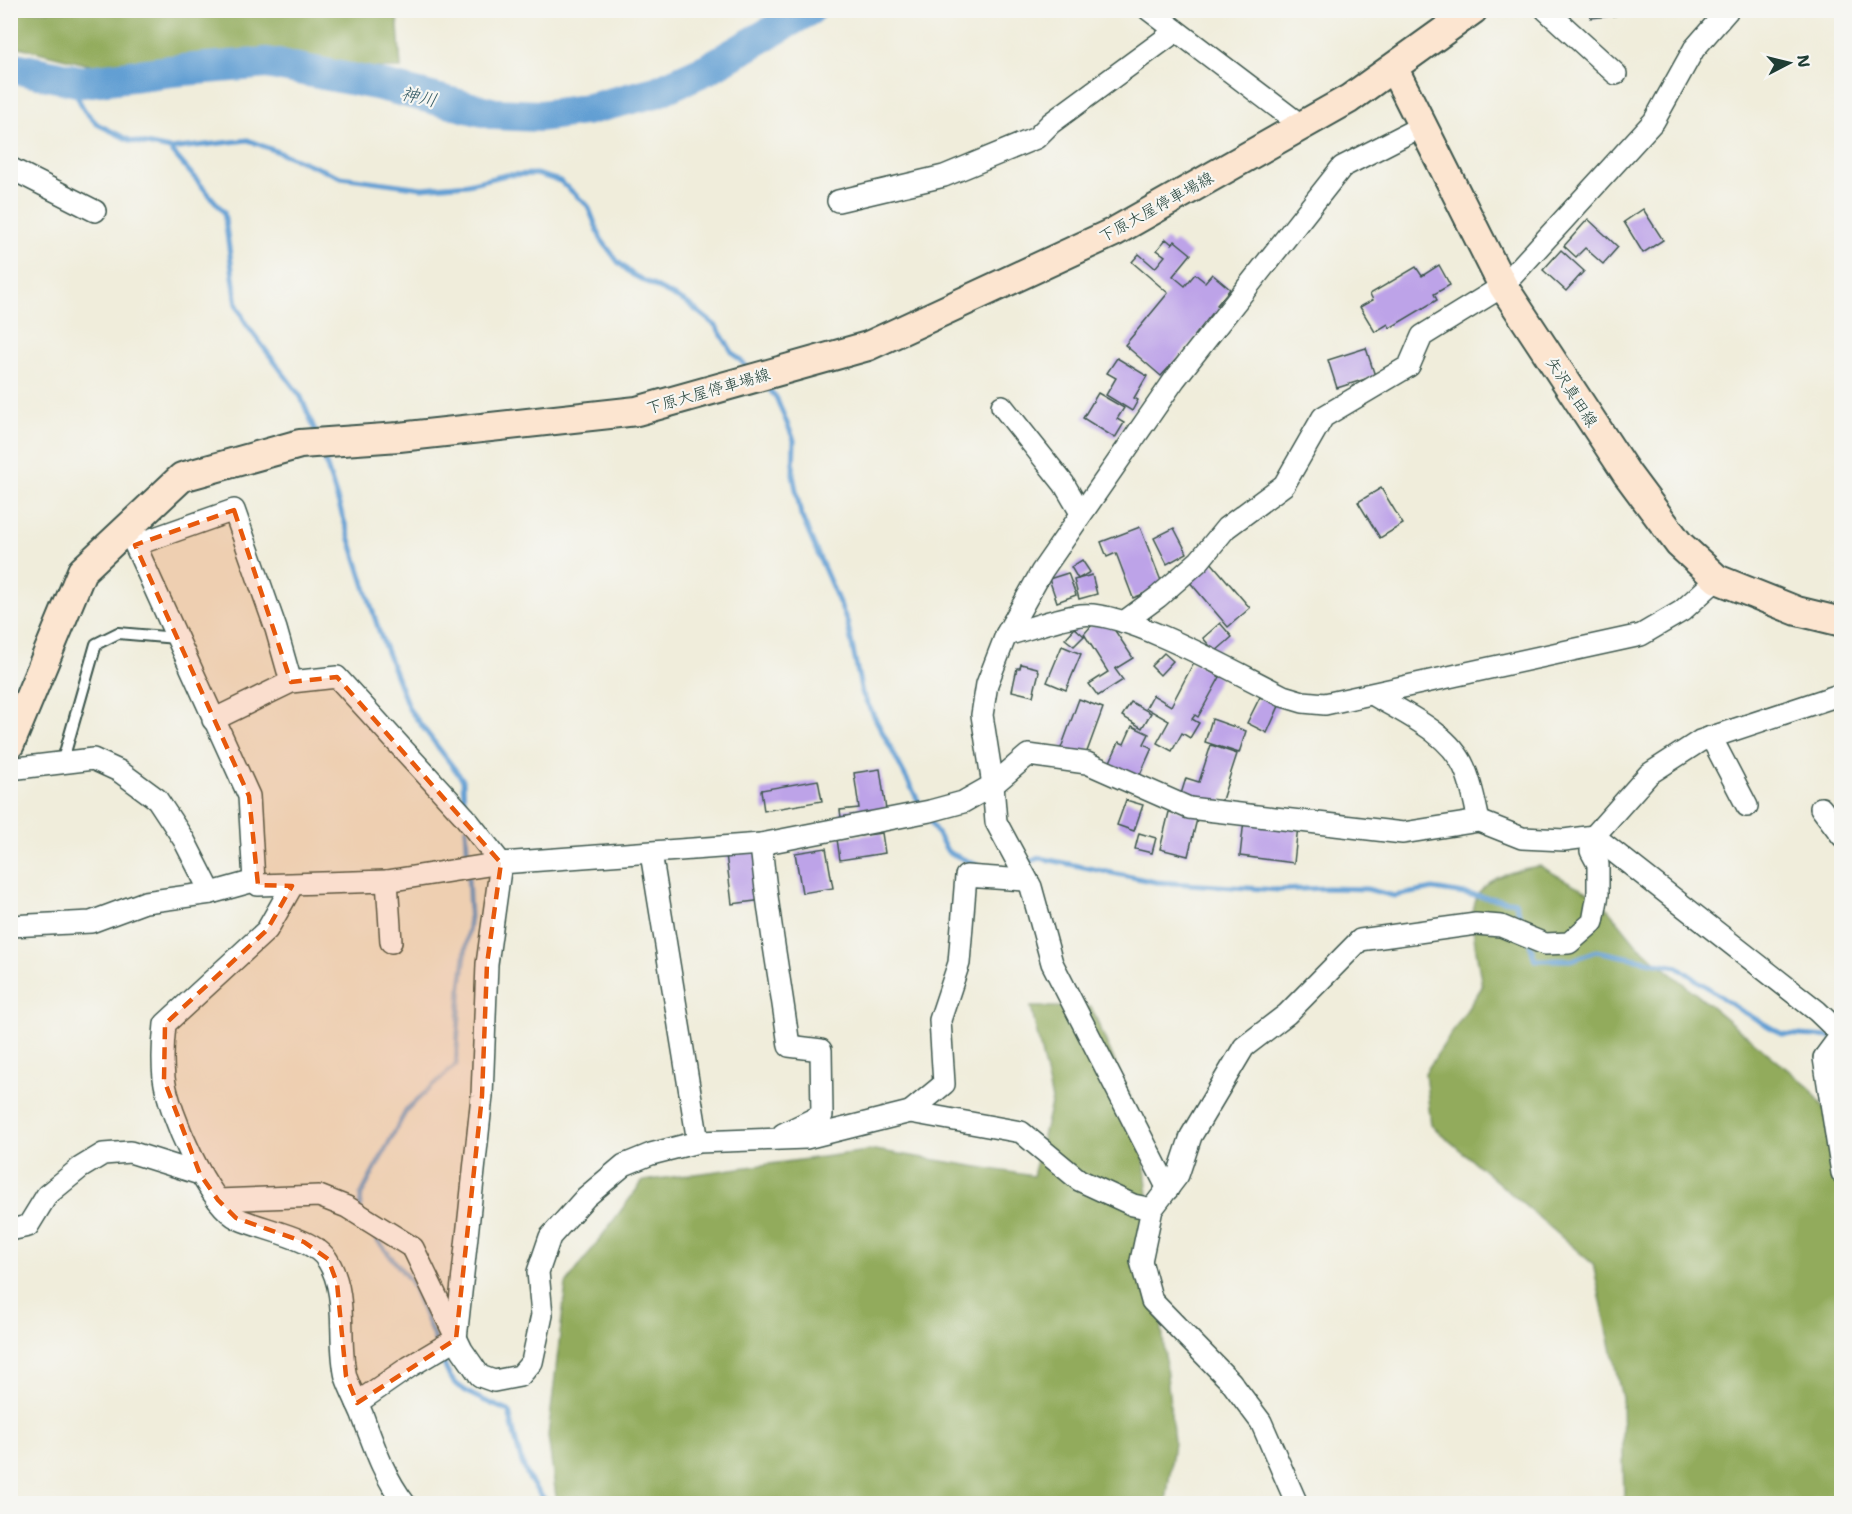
<svg xmlns="http://www.w3.org/2000/svg" width="1852" height="1514" font-family="'Shantell Sans','Klee One',sans-serif">
<style>
.forest{fill:#92ab5c;stroke:#587448;stroke-width:1.5}
.lines{fill:none;stroke-linecap:round;stroke-linejoin:round}
.stream{stroke:#629fd3;stroke-width:5}
.river{stroke:#629fd3;stroke-width:32}
.building{fill:#bda3e8}
.lane-casing{stroke:#3e574d;stroke-width:14}
.street-casing{stroke:#3e574d;stroke-width:24}
.secondary-casing{stroke:#3e574d;stroke-width:32}
.lane{stroke:#fff;stroke-width:10}
.street{stroke:#fff;stroke-width:21}
.secondary{stroke:#fce5d0;stroke-width:28}
.marked{fill:#e8590c;fill-opacity:0.2;stroke:#e8590c;stroke-width:4.5;stroke-dasharray:12 8;stroke-linejoin:round}
.labels{text-anchor:middle;dominant-baseline:central;stroke-width:4.5;stroke-linejoin:round;paint-order:stroke}
.street-label{font-size:16px;fill:#1f3d34;stroke:#f6f6f2}
.water-label{font-size:18px;font-style:italic;fill:#335a64;stroke:#f6f6f2}
</style>
<rect width="100%" height="100%" fill="#f6f6f2"/>
<filter id="ink" filterUnits="userSpaceOnUse"><feTurbulence type="fractalNoise" baseFrequency=".0167" numOctaves="2"/><feDisplacementMap in="SourceGraphic" scale="12" xChannelSelector="R" yChannelSelector="G"/><feConvolveMatrix kernelMatrix="1 2 1 2 8 2 1 2 1" color-interpolation-filters="sRGB"/></filter>
<filter id="wash" filterUnits="userSpaceOnUse"><feTurbulence type="fractalNoise" baseFrequency=".008" numOctaves="4" result="noise"/><feDisplacementMap in="SourceGraphic" scale="24" xChannelSelector="R" yChannelSelector="G"/><feGaussianBlur stdDeviation="1.35" result="paint"/><feColorMatrix in="noise" values="0 0 0 0 0 0 0 0 0 0 0 0 0 0 0 0 0 1.4 0 .05"/><feComposite in="paint" operator="in"/></filter>
<g filter="url(#wash)">
<rect width="100%" height="100%" fill="#f0eddb"/>
<g class="forest">
<polygon points="10,11 402,11 397,12 401,68 105,69 11,45"/>
<path d="M1540,866l60,33 37,46 173,143 31,43v372h-217l-2,-105 -29,-134 -162,-139 -6,-52 57,-86c-10,-70 -30,-108 58,-121z"/>
<polygon points="1031,1007 1091,1007 1140,1120 1174,1442 1166,1503 557,1504 548,1436 566,1284 643,1181 875,1150 1033,1176 1052,1100"/>
</g>
<g class="lines">
<g class="stream">
<polyline points="82,82 77,96 84,110 97,124 131,141 170,149 248,140 341,177 422,188 468,184 506,175 536,174 560,181 588,206 601,239 618,262 633,275 687,303 716,326 732,352 749,369"/>
<polyline points="170,149 224,212 237,305 246,324 301,397 316,433"/>
<polyline points="764,384 776,397 794,440 793,475 801,515 847,621 862,693 922,808"/>
<polyline points="322,451 380,634 409,709 463,780 464,805"/>
<polyline points="928,818 948,852 983,868"/>
<polyline points="466,829 468,865"/>
<polyline points="1027,862 1040,858 1156,882 1278,890 1327,888 1367,889 1394,896 1433,889 1515,902 1525,930"/>
<polyline points="1530,944 1535,960 1572,960 1596,951 1678,967 1740,1010 1782,1034 1831,1037"/>
<polyline points="360,1208 361,1195 407,1109 456,1065 461,985 470,917 468,874"/>
<polyline points="371,1232 411,1282 437,1345"/>
<path d="M440,1353c3,7 5,16 9,22 9,17 43,29 60,36 8,34 12,69 41,93"/>
</g>
<polyline class="river" points="10,67 82,82 171,71 267,63 376,84 495,114 540,116 585,110 656,92 707,69 809,10"/>
</g>
<g id="blocks">
<g class="building">
<polygon points="1590,10 1618,10 1619,15 1591,18"/>
<polygon points="1643,209 1663,240 1643,253 1624,222"/>
<polygon points="1588,219 1618,247 1603,264 1585,248 1576,257 1564,246"/>
<polygon points="1166,239 1172,244 1175,241 1191,254 1173,276 1185,286 1195,274 1205,282 1212,274 1230,289 1217,305 1222,309 1161,376 1125,345 1168,293 1132,262 1139,254 1155,268 1165,256 1157,250"/>
<polygon points="1561,250 1584,271 1566,291 1543,270"/>
<polygon points="1439,265 1450,285 1434,294 1437,300 1390,328 1388,324 1375,332 1360,307 1373,300 1370,294 1416,267 1422,276"/>
<polygon points="1366,348 1375,376 1337,388 1328,360"/>
<polygon points="1117,358 1147,376 1134,398 1138,400 1132,411 1106,395 1116,378 1107,373"/>
<polygon points="1098,393 1124,408 1117,419 1124,423 1115,438 1083,418"/>
<polygon points="1381,488 1403,524 1380,538 1358,502"/>
<polygon points="1140,527 1163,586 1133,598 1116,553 1107,557 1101,542"/>
<polygon points="1174,528 1187,553 1167,564 1154,538"/>
<polygon points="1082,560 1090,572 1078,579 1071,567"/>
<polygon points="1210,561 1250,608 1228,627 1188,580"/>
<polygon points="1068,573 1076,595 1057,602 1049,579"/>
<polygon points="1092,575 1097,594 1079,599 1074,580"/>
<polygon points="1110,623 1133,658 1115,669 1123,680 1098,696 1089,684 1108,672 1084,634 1092,625"/>
<polygon points="1220,623 1232,637 1215,652 1203,638"/>
<polygon points="1075,628 1084,636 1074,646 1065,639"/>
<polygon points="1062,646 1081,654 1066,690 1047,682"/>
<polygon points="1164,653 1173,661 1160,675 1151,666"/>
<polygon points="1194,662 1220,677 1198,717 1195,715 1192,719 1199,723 1190,738 1182,733 1172,751 1157,743 1169,721 1146,708 1153,695 1171,706"/>
<polygon points="1021,664 1037,668 1039,672 1033,696 1012,691 1017,668 1020,668"/>
<polygon points="1260,697 1279,706 1267,733 1247,723"/>
<polygon points="1079,699 1103,708 1085,757 1061,748"/>
<polygon points="1131,702 1151,713 1142,728 1122,716"/>
<polygon points="1212,719 1246,731 1239,753 1205,742"/>
<polygon points="1132,726 1149,734 1144,744 1152,748 1139,777 1109,764 1119,742 1124,744"/>
<polygon points="1211,745 1237,754 1220,806 1181,794 1186,778 1199,782"/>
<polygon points="880,769 887,817 842,824 840,810 859,808 854,773"/>
<polygon points="818,780 822,801 764,811 761,790"/>
<polygon points="1126,800 1143,805 1134,831 1117,825"/>
<polygon points="1170,808 1198,815 1188,856 1160,849"/>
<polygon points="1244,820 1298,826 1294,863 1240,856"/>
<polygon points="882,833 885,853 840,860 837,839"/>
<polygon points="1139,833 1156,838 1152,853 1135,849"/>
<polygon points="826,848 833,888 802,893 795,853"/>
<polygon points="758,851 763,900 732,904 726,854"/>
</g>
</g>
</g>
<g filter="url(#ink)">
<use href="#blocks" fill-opacity="0" stroke="#3e574d" stroke-width="1.5"/>
<g class="lines">
<g class="lane-casing">
<polyline id="lane" points="62,763 96,644 118,633 176,638"/>
</g>
<g class="street-casing">
<g id="street">
<polyline points="1149,10 1302,126"/>
<polyline points="1546,10 1616,74"/>
<polyline points="10,168 95,211"/>
<polyline points="838,201 944,176 1036,138 1051,123 1176,31"/>
<polyline points="1002,406 1064,484 1081,513"/>
<polyline points="1124,622 1158,597 1199,561 1226,528 1284,485 1323,417 1409,366 1422,336 1503,286 1654,121 1694,49 1728,10"/>
<path d="M1006,635c24,-6 50,-17 75,-20 44,-6 159,60 202,81l20,6 22,2 316,-69 41,-24 35,-32"/>
<path d="M1374,695c31,19 75,38 90,72 8,17 11,37 15,54"/>
<polyline points="213,720 291,682 337,677 464,816 501,863 487,964 482,1096 456,1339"/>
<polyline points="1711,737 1747,806"/>
<polyline points="10,769 93,759 119,771 157,799 184,840 211,893"/>
<polyline points="1821,808 1842,836"/>
<path d="M761,844c6,68 19,134 28,202l32,4 1,65 -39,19"/>
<polyline points="651,853 698,1142"/>
<polyline points="254,881 249,796 135,545 234,510 276,629 291,682"/>
<polyline points="387,881 391,942"/>
<path d="M292,886l-25,44 -102,94c-2,18 -3,35 -1,54 4,33 44,127 75,141 24,11 76,19 89,42 21,34 9,79 18,116 4,12 11,25 16,37 12,32 22,63 43,90"/>
<polyline points="10,926 91,922 145,902 211,893 254,881 258,885 387,881 501,863 761,844 930,811 963,802 993,785 1028,755 1087,763 1189,808 1403,833 1479,821 1522,838 1564,840 1594,836 1817,1011 1842,1035"/>
<polyline points="1841,1035 1824,1058 1842,1173"/>
<polyline points="910,1112 944,1084 940,1020 959,963 966,876 1025,880"/>
<polyline points="1168,1189 1052,963 1031,887 996,822 993,785 982,715 987,684 1006,635 1042,571 1175,379 1342,167 1422,126"/>
<polyline points="218,1200 319,1196 347,1207 413,1248 462,1350 480,1376 494,1381 520,1376 532,1362 542,1315 538,1272 550,1237 586,1197 624,1165 651,1154 698,1142 806,1138 910,1112 1021,1132 1079,1180 1133,1205 1152,1209"/>
<polyline points="10,1230 28,1226 47,1195 80,1168 103,1154 130,1152 200,1174"/>
<polyline points="357,1403 409,1367 456,1339"/>
<polyline points="1297,1504 1261,1422 1231,1382 1152,1301 1141,1261 1152,1209 1178,1175 1191,1136 1244,1047 1287,1014 1360,940 1476,924 1501,926 1545,944 1569,943 1593,922 1598,894 1598,864 1591,851 1594,836 1649,774 1700,741 1842,694"/>
</g>
</g>
<g class="secondary-casing">
<g id="secondary">
<polyline points="1394,69 1503,286 1627,474 1679,544 1717,579 1797,611 1842,622"/>
<polyline points="10,744 82,571 182,477 300,444 399,437 637,411 868,346 1114,232 1349,99 1473,10"/>
</g>
</g>
<use href="#lane" class="lane"/>
<use href="#street" class="street"/>
<use href="#secondary" class="secondary"/>
</g>
</g>
<path class="marked" d="M234,510l57,172 46,-5 164,186 -14,101 -5,132 -26,243 -99,64 -11,-27 -9,-93 -9,-24 -24,-17 -68,-24 -18,-18 -18,-26 -36,-94 1,-56 102,-94 25,-44 -34,-1 -9,-89 -114,-251z"/>
<g class="labels">
<g class="street-label">
<text transform="translate(1156 207) rotate(-29)">下原大屋停車場線</text>
<text transform="translate(708 391) rotate(-16)">下原大屋停車場線</text>
<text transform="translate(1572 392) rotate(57)">矢沢真田線</text>
</g>
<g class="water-label">
<text transform="translate(419 97) rotate(13)">神川</text>
</g>
</g>
<rect width="1852" height="1514" fill="none" stroke="#f6f6f2" stroke-width="36"/>
<g transform="translate(1789 63) rotate(83)" stroke="#f6f6f2" stroke-width="4.5" paint-order="stroke">
<path d="M0-4.5L10 22L0 15L-10 22Z" fill="#1f3d34"/>
<text y="-9" font-size="16" font-weight="bold" text-anchor="middle" fill="#1f3d34">N</text>
</g>
</svg>
